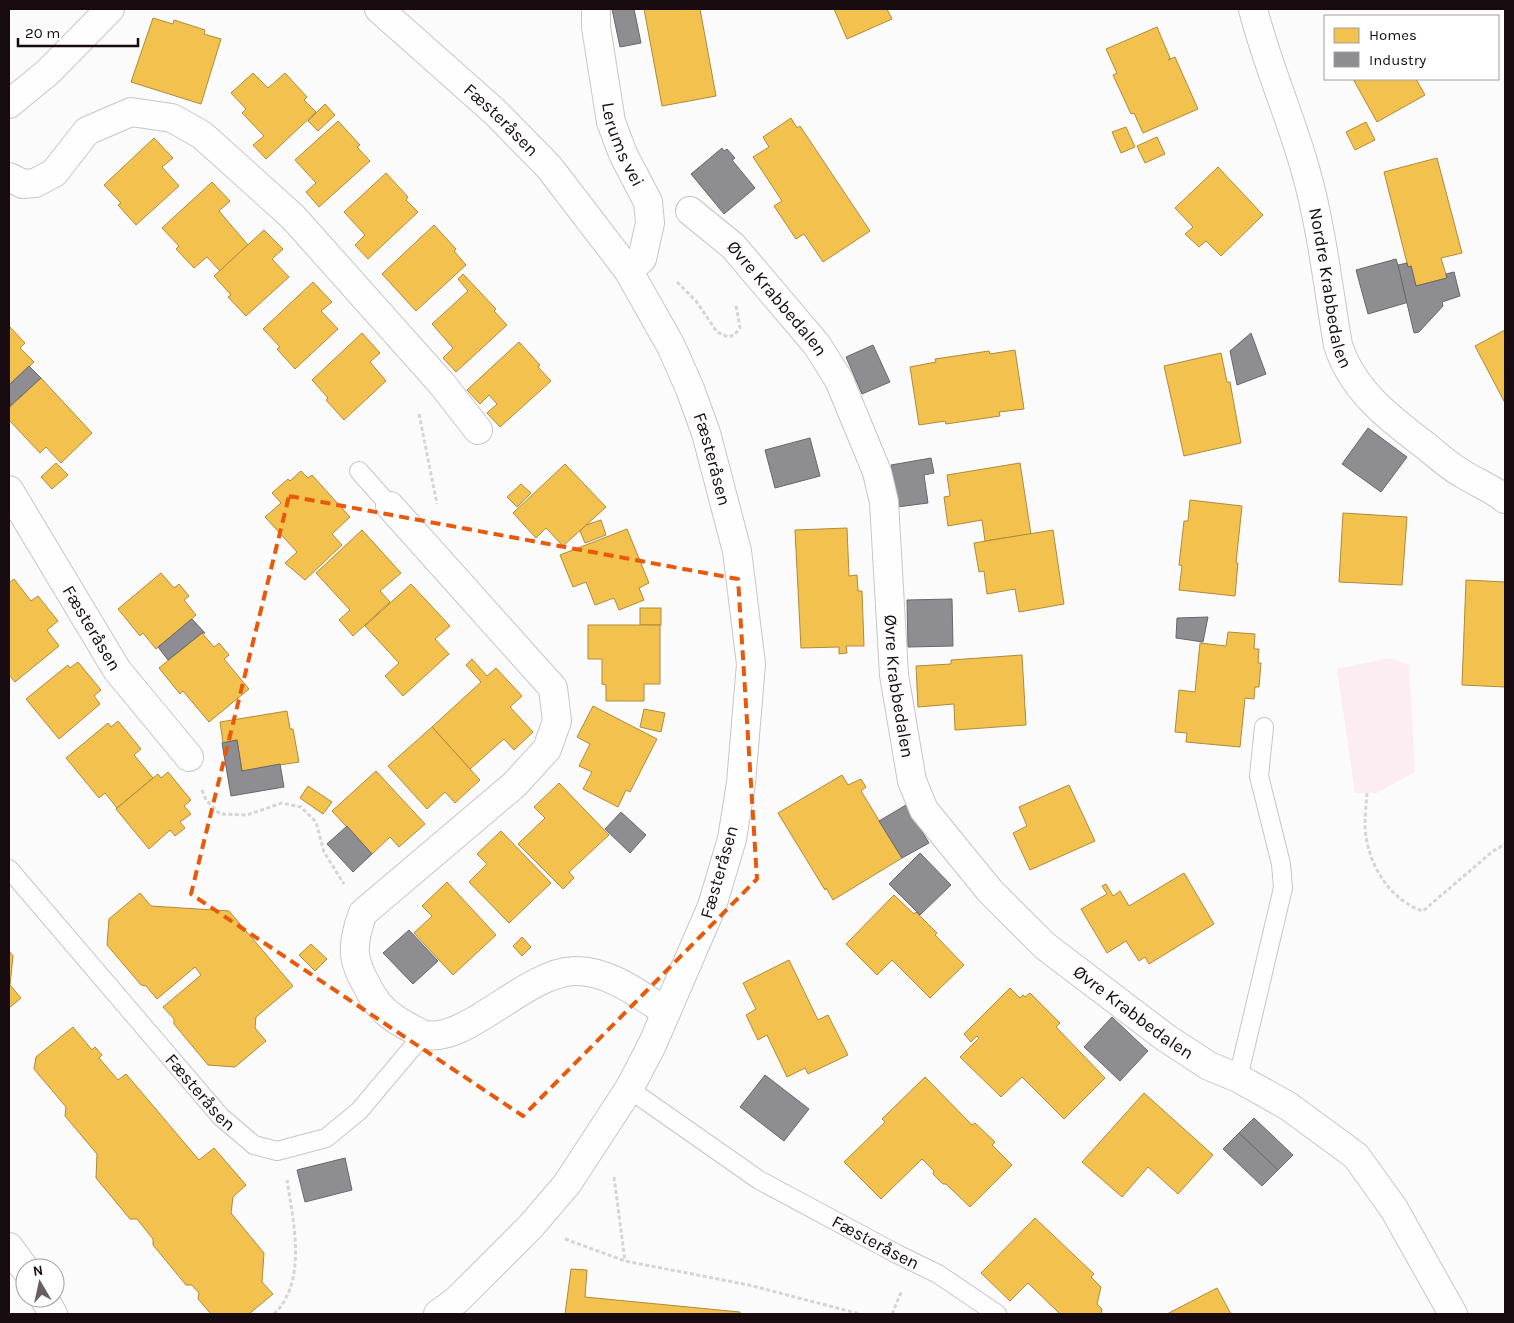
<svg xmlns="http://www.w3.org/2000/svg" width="1514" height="1323" font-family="Karla,sans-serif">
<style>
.green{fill:#fcedf2}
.homes{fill:#f2c14e;stroke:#b08a3b}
.industry{fill:#8d8d92;stroke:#6a666b}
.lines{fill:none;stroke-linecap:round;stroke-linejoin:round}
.service-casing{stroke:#cbc4c7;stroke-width:20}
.minor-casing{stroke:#cbc4c7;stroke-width:30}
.path{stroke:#d5d5d5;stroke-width:3;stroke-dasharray:4 2.5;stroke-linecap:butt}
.service{stroke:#fefefe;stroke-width:18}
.minor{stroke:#fefefe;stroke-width:28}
.marked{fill:none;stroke:#e8590c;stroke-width:4;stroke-dasharray:10 6;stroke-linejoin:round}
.labels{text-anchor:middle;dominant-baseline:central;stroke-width:5;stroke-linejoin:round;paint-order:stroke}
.street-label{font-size:18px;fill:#170b10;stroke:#fff}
</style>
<rect width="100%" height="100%" fill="#fbfbfb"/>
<polygon class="green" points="1390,658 1409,665 1415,772 1377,793 1355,793 1337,669"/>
<g class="homes">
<polygon points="644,9 700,9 716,96 662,106"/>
<polygon points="834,9 887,9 892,19 847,39"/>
<polygon points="153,18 173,24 174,20 205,30 204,34 221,39 201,104 131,82"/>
<polygon points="1157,27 1170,58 1168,60 1175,57 1198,109 1143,133 1134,113 1131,114 1113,75 1117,73 1106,49"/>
<polygon points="253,73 268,88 285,73 307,97 304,100 316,112 266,159 253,145 264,136 242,113 246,109 231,93"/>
<polygon points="1353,79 1416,79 1425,95 1377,122"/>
<polygon points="325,104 335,115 318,131 308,121"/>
<polygon points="791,118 797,128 800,126 870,231 823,262 804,234 796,239 774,206 782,201 753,157 769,147 763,137"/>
<polygon points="338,121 360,145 357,147 370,161 319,207 306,192 316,183 295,160"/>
<polygon points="1366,122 1375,140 1355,150 1346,132"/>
<polygon points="1126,127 1135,147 1121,153 1112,132"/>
<polygon points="1157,137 1165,154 1145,163 1137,146"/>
<polygon points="154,138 173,158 162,167 179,186 136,225 118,205 121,203 104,185"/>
<polygon points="1437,158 1462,253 1441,258 1447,278 1416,286 1411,266 1408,267 1384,172"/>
<polygon points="1218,167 1263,215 1221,256 1206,241 1199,247 1185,234 1193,227 1175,208"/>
<polygon points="386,173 408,197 406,200 418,212 368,259 355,245 365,235 344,212"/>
<polygon points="212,182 230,201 219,211 248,245 220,271 207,257 194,268 176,249 179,246 162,228"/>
<polygon points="434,225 456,249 454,251 466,265 416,311 382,274"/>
<polygon points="264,230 283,249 272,259 289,277 246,316 228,297 231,295 214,276"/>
<polygon points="463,274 496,309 494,311 507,325 456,372 443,358 453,348 432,324 468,291 458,279"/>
<polygon points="313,282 332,302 321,311 338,329 295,369 277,349 280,347 263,329"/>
<polygon points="9,326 25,343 20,348 34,362 9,385"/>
<polygon points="1505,330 1505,403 1475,346"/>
<polygon points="362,333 380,353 370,362 386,381 344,420 326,400 328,398 312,380"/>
<polygon points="519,342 540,365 538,367 551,381 500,427 487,413 497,404 489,395 480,404 467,390"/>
<polygon points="1015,350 1024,409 999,412 1000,416 946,424 945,421 919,425 910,367 936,362 935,359 989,351 990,354"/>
<polygon points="1221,353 1227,382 1230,382 1241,443 1184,456 1164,366"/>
<polygon points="41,378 92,433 61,463 46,447 40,453 9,420 9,408"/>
<polygon points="56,463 68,475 52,489 41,477"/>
<polygon points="1020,463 1031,534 985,541 982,520 948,526 944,497 950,496 947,475"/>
<polygon points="565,464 606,507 563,546 546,528 536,538 513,513"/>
<polygon points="301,471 308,478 312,475 350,517 332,534 342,545 305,580 285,563 297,552 265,517 281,503 272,493 288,479 290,481"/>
<polygon points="521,484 531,493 517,507 507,497"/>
<polygon points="1190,500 1242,506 1236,563 1238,563 1235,596 1179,590 1182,566 1179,565 1184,521 1188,521"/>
<polygon points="1343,513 1407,517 1402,585 1339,582"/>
<polygon points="601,520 606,535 585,543 580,531 586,525"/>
<polygon points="847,528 849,576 857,575 858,591 862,591 864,646 846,646 847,653 839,654 839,647 801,648 795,530"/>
<polygon points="627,529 649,583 639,588 644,600 619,610 614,598 595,605 586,582 573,587 560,555"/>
<polygon points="362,530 401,573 380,591 390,602 353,636 339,620 350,610 316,573"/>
<polygon points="1053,530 1064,604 1019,612 1015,589 987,594 984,571 979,572 974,543"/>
<polygon points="161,573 174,588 179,584 189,596 184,600 196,615 156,649 143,633 140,636 118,609"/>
<polygon points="14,579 31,601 38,596 58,621 47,630 59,646 15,682 9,675 9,583"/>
<polygon points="1466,580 1505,582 1505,687 1462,685"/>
<polygon points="411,584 450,626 435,639 449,654 403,696 385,676 399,663 365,626"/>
<rect x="640" y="608" width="21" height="17"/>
<polygon points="588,625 660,625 660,684 644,684 644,701 606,701 606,685 602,684 602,659 588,659"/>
<polygon points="1228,632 1255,634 1254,649 1259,649 1258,663 1261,663 1259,687 1255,687 1254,699 1245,698 1240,747 1186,742 1187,733 1175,732 1179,690 1195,692 1200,643 1226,646"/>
<polygon points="202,633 214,647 219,643 229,655 224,659 249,689 209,722 183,691 180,694 159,668"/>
<polygon points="1022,655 1026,725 955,730 954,704 918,707 916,666 951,664 951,660"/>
<polygon points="472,659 487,676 496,668 522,696 510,707 533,732 514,750 504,739 470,769 432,727 481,682 466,665"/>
<polygon points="78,662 101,690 94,696 100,704 59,739 26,699 68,665 70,668"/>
<polygon points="593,706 657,739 630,792 626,790 618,807 583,789 592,772 579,766 590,744 577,737"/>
<polygon points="644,709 665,713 661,732 640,727"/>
<polygon points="287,711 290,729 293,729 299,762 242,771 237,740 223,743 220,722"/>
<polygon points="118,721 141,749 134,755 153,778 117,808 105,793 99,798 66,758 108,723 111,727"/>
<polygon points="432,727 480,780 455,803 445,792 427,809 388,766"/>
<polygon points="376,771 425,824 399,847 390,837 372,854 332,811"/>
<polygon points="168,772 191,800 184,806 191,814 180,822 185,828 175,836 170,830 149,849 116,809 158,774 161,778"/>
<polygon points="842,775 848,785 861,779 866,787 861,791 902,858 833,900 826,888 825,890 778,813"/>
<polygon points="559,783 609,835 569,872 574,878 563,889 518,844 545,818 534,807"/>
<polygon points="1069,785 1095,841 1030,870 1013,833 1027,826 1019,807"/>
<polygon points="308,786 332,802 323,814 300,798"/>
<polygon points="501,831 551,883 509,923 469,882 487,864 477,854"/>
<polygon points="1184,873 1214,924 1149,964 1145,957 1139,961 1126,941 1107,953 1081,909 1107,894 1102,886 1106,884 1113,896 1120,891 1129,906"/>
<polygon points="447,882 496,935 453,975 414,933 432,916 422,906"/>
<polygon points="140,893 151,906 229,911 293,986 256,1017 255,1028 266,1041 235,1067 208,1065 174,1024 174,1019 163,1007 201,975 195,967 157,999 146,986 141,985 107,945 109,919"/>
<polygon points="894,895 914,914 916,912 937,933 935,935 964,965 930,998 892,960 877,975 846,944"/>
<polygon points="522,937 531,947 522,956 513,946"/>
<polygon points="311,944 327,959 315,971 299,955"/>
<polygon points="9,951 13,956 10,985 21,998 9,1008"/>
<polygon points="789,960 818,1020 828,1015 848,1055 808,1074 805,1068 787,1077 767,1035 758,1040 746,1015 756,1009 743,983"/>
<polygon points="1010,988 1020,998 1023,995 1025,997 1030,993 1060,1023 1056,1027 1105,1078 1064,1119 1022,1077 1001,1097 960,1057 979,1038 977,1036 971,1042 964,1034"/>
<polygon points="73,1027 92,1050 95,1047 102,1055 99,1058 118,1080 126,1074 199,1160 214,1148 246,1185 233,1197 231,1213 264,1253 262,1282 273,1294 249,1314 211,1314 198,1299 199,1293 192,1285 186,1285 153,1245 153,1239 137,1219 130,1219 96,1178 97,1154 65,1116 66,1107 34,1069 36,1057"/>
<polygon points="925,1077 972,1125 975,1123 995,1142 992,1145 1012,1165 970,1207 946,1184 943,1184 933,1174 934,1171 922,1159 881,1199 844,1162 885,1122 882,1119"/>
<polygon points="1144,1093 1213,1155 1178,1194 1148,1167 1122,1197 1082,1162"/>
<polygon points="1035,1218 1094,1274 1091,1277 1101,1287 1097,1304 1102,1309 1101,1314 1060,1314 1028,1283 1010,1301 981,1273"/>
<polygon points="571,1269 587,1270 585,1297 740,1312 740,1314 565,1314"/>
<polygon points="1217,1288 1231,1314 1167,1314"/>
</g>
<g class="industry">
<polygon points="612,9 634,9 641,43 620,47"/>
<polygon points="722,148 724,151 727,149 735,158 732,160 755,188 724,214 691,174"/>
<polygon points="1396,259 1409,302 1368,314 1356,270"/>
<polygon points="1407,263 1408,267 1411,266 1416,286 1447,278 1446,274 1454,272 1460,296 1442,302 1443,306 1419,332 1414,333 1398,265"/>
<polygon points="1251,333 1266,374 1237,385 1230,351"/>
<polygon points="873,345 890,382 862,394 846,357"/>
<polygon points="29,366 41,378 10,406 9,385"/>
<polygon points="1368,428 1407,457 1381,492 1342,464"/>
<polygon points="810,438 820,476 775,488 765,450"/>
<polygon points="931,458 934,473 924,475 928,503 897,507 891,465"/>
<polygon points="952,599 953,646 908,647 907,600"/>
<polygon points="1208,617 1203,642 1176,638 1177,618"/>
<polygon points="192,619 205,633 202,633 168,660 158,647"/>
<polygon points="237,740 242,771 280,764 284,787 231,796 222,743"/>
<polygon points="906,805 929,843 902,858 879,821"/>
<polygon points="621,812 646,835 630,853 605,829"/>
<polygon points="347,826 372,854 353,872 327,844"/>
<polygon points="920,853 951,885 920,915 889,884"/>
<polygon points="409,930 438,961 413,984 383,953"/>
<polygon points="1112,1017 1148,1051 1120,1081 1084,1047"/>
<polygon points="765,1075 809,1109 784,1141 740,1107"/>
<polygon points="1254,1118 1293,1155 1278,1170 1239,1133"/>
<polygon points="1239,1133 1278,1170 1262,1186 1223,1149"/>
<polygon points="345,1158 352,1190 305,1202 297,1170"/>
</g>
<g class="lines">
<g class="service-casing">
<g id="service">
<polyline points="359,471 390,506"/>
<path id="s1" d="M9,869l212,248 33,28 23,6 49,-13 33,-27 64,-76"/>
<polyline points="1238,1078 1283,888 1281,864 1259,776 1264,727"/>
<path id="s2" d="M629,1089l130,91 138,74 41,20 59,40"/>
</g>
</g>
<g class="minor-casing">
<g id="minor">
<path id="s3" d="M379,9l116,103 54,55 79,103 43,76 19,43 16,44 31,118 14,113 -10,119 -9,56 -20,67 -60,139 -23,44 -62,95 -36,42 -74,74 -19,14"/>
<path id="s4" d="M596,9v18l15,95 12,32 25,48 2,21 -8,36 -14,11"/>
<path id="s5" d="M1253,9c14,56 38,108 53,163 16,57 22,116 32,173 14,45 52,74 88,101 12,10 24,21 37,28 14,9 29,14 42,25"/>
<polyline points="9,104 48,72 110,9"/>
<polyline points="9,177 23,184 35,183 54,173 87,131 131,112 172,118 202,135 293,217 442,384 478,430"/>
<path id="s6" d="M690,211l43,35 84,99 22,35 38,92 7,30 10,173 18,106 12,29 66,81 55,55 121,92 43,28 29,12 50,28 68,50 38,53 59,105"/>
<path id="s7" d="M9,490l108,180 72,87"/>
<path d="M390,506l163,182 4,33 -10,28 -33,36 -151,128c-14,37 -10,49 9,82 8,14 20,23 33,30 6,3 12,7 17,9 42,13 102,-61 152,-63 34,-1 65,23 92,41"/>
<polyline points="9,1247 25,1269"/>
<polyline points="44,1298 53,1314"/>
</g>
</g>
<g class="path">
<polyline points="677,282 696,301 717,332 728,337 734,335 740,328 736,305"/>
<polyline points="419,414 437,504"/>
<polyline points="202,790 206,800 220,814 247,815 282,803 301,807 316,822 324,852 344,884"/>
<path d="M1367,793c-1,11 -2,23 -2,34 2,36 24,73 58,84l70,-60 12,-7"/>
<polyline points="614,1177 625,1261"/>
<polyline points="565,1239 625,1261 749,1285 860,1314"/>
<path d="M274,1314c34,-33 19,-93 13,-134"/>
<polyline points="892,1314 902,1290"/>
</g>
<use href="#service" class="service"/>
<use href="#minor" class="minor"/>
</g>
<path class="marked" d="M289,496l449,83 19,300 -234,237 -332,-222z"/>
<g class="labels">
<g class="street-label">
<text stroke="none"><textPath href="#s3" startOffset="165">Fæsteråsen</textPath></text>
<text stroke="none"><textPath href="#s4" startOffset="139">Lerums vei</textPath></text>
<text stroke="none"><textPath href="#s5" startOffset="290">Nordre Krabbedalen</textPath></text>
<text stroke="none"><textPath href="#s6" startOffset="124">Øvre Krabbedalen</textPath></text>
<text stroke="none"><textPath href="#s3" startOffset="570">Fæsteråsen</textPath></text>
<text stroke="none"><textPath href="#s7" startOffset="161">Fæsteråsen</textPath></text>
<text stroke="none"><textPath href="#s6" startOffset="542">Øvre Krabbedalen</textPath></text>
<text transform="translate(719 872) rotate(-74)">Fæsteråsen</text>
<text stroke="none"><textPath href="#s6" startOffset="962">Øvre Krabbedalen</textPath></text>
<text stroke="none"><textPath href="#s1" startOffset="294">Fæsteråsen</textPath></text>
<text stroke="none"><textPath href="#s2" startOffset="291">Fæsteråsen</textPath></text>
</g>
</g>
<rect width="1514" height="1323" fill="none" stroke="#170b10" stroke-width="20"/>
<rect x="1324" y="15" width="175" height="65" fill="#ffffff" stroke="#a29d9f"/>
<rect x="1334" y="28" width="25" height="15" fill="#f2c14e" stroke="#a29d9f"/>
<text x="1369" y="40" font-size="15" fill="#170b10">Homes</text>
<rect x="1334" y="52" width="25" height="15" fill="#8d8d92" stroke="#a29d9f"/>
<text x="1369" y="65" font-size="15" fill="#170b10">Industry</text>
<g transform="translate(40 1283) rotate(351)"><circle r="24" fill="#ffffff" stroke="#a29d9f"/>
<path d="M0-4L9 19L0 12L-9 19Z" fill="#675f62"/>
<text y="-8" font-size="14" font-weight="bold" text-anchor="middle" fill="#170b10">N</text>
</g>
<path d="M18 38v8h120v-8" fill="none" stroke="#170b10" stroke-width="2.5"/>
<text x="25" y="38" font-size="15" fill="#170b10" stroke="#ffffff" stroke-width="4" paint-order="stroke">20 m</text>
</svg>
